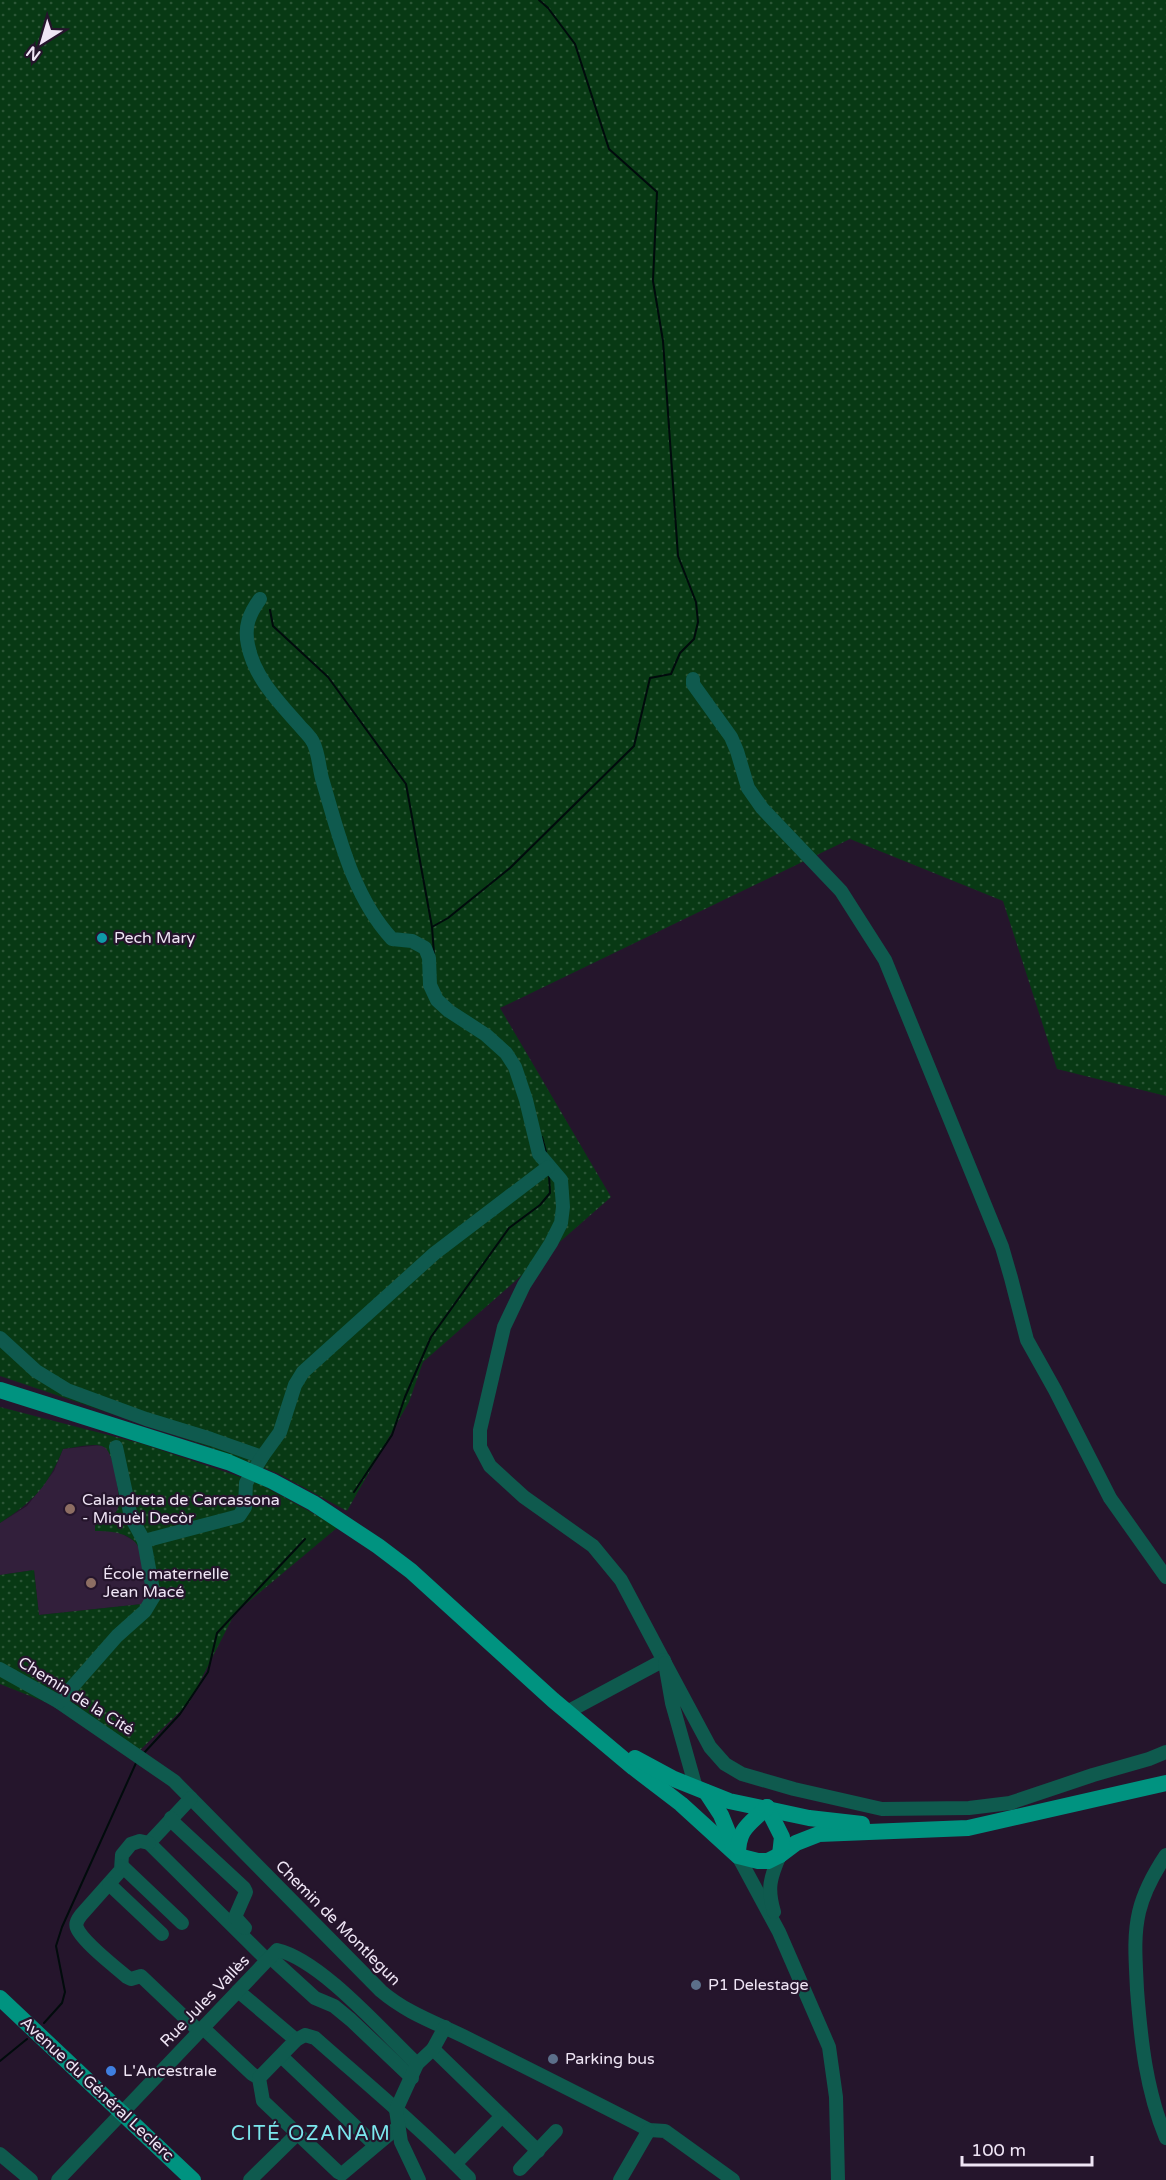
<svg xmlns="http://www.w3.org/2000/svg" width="1166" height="2180" font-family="'Varela Round',sans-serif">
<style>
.built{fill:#321f3b}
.grass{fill:url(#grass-dots)}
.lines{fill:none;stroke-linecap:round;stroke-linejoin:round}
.stream{stroke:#010b0c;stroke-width:2}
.minor{stroke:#0f5a4e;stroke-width:14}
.major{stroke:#009380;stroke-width:16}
.culture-dot{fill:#0f9aa8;stroke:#25152c;stroke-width:2}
.education-dot{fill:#8d6e63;stroke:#25152c;stroke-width:2}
.service-dot{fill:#5c6f8a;stroke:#25152c;stroke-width:2}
.shop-dot{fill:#3f7fe0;stroke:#25152c;stroke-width:2}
.labels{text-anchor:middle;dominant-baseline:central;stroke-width:4.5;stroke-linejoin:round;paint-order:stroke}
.poi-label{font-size:16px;fill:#efe5f5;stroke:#25152c;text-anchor:start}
.street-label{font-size:16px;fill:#efe5f5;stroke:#25152c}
.quarter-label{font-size:20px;letter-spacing:1.5px;fill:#7be7ed;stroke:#25152c}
</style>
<defs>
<pattern id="grass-dots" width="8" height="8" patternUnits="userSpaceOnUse" patternTransform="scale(1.5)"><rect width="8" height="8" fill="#083914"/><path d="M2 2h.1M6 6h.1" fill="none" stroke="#2c5637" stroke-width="1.8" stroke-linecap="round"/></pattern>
</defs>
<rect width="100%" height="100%" fill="#25152c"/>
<polygon class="built" points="101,1445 109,1450 113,1459 120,1504 116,1512 95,1521 95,1530 117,1531 136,1542 143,1557 148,1596 143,1604 39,1615 34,1570 0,1575 0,1523 27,1506 42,1487 54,1471 63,1449"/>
<g class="grass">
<polygon points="0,0 1166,0 1166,1096 1057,1069 1003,901 850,839 500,1008 611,1197 423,1362 409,1402 347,1511 277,1473 204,1445 0,1376"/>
<path d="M0,1407l143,37 115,39 80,44 -103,86 -46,90 -50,48 -76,-42 -63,-25v-109l34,-5 5,45 103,-11 6,-8c-6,-43 -1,-65 -53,-65v-10c6,-3 17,-5 21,-9 8,-8 -2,-60 -12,-65 -9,-5 -30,1 -41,2 -15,37 -30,53 -63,74z"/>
</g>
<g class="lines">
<g class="stream">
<polyline points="270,610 273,626 328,677 406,784 432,927 434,954"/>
<polyline points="432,927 448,918 510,868 634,746 650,678 671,674 680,653 694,639 698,622 696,602 678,556 663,341 653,281 657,192 609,149 575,44 548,8 539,0"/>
<polyline points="542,1137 546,1152"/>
<polyline points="354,1492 392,1435 405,1397 431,1337 509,1228 540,1205 550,1193 549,1175"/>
<polyline points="143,1754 180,1714 208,1672 217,1633 305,1539"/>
<polyline points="44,2023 62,2003 65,1992 56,1946 62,1927 136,1763"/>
<polyline points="0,2061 27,2039"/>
</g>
<g class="minor">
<path d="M260,599c-11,15 -16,28 -12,46 6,32 30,56 51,80 4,5 11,11 14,17 6,11 6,28 10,40 16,54 30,115 69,157l20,2 13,7 4,10 1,27 7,15 12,11 37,24 20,18 9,14 11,33 13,54 22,26 2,27 -2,16 -10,20 -27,42 -20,42 -24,103v17l10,19 34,31 69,49 28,34 44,83"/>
<polyline points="693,679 693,684 731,737 737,751 748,788 762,808 841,891 885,960 1002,1247 1011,1278 1027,1340 1055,1390 1110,1498 1166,1577"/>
<polyline points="0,1338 36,1371 67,1390 146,1419 211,1439 262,1457"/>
<polyline points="144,1541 239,1516 245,1507 246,1483 262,1457 280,1432 295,1385 303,1372 435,1253 548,1167"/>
<path d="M0,1669l59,33 115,79 207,210c27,23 56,32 88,48 60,30 120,60 180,91l16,1 68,49"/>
<polyline points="59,1702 117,1636 145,1611 154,1596 144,1541 131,1517 116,1447"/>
<polyline points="569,1711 664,1660"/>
<polyline points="696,1788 672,1703 665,1663 710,1747 725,1764 742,1774 794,1789 882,1809 969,1808 1010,1803 1093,1775 1149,1759 1166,1752"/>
<polyline points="191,1798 149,1843 267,1960"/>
<polyline points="171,1818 176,1825 244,1888 246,1892 235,1917 245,1928"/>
<path d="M149,1843l-9,-2 -9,3 -9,11 -1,15 -40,45c-3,4 -6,8 -4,13 5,13 38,39 50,49l4,2 10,-3 58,55"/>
<path d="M1166,1855c-12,18 -22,36 -27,57 -6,26 -3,52 -2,78 4,51 9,100 29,148"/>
<polyline points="738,1856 779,1932 829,2047 836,2097 838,2180"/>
<polyline points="122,1866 182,1923"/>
<polyline points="109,1884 162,1934"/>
<path d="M774,1912c-7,-24 -4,-34 6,-57"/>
<polyline points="270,1957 315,1998 334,2006 351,2020 412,2078"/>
<polyline points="238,1991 296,2040"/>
<polyline points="203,2028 252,2074 259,2078"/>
<polyline points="433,2049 538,2151"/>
<polyline points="281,2056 375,2145"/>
<path d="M398,2127l-56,47 -4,-2 -75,-71 -4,-23 37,-38 9,-5 10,3c52,46 105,90 154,140"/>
<polyline points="0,2154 31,2180"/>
<polyline points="455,2164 502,2116"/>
<polyline points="520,2169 556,2131"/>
<path d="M58,2180l219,-230c44,10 106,82 140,114"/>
<polyline points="250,2180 297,2134"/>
<polyline points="419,2180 401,2142 396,2110 417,2064 433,2049 445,2027"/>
<polyline points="620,2180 649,2130"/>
</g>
<g class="major">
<polyline points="0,1390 228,1462 272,1481 313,1503 378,1546 411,1571 553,1700 634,1768 681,1804 738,1856 758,1861 768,1861 780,1855 796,1843 819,1834 968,1828 1166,1783"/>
<polyline points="635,1758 674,1779 729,1801 809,1818 862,1824"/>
<polyline points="706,1792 721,1815 734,1847"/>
<polyline points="767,1807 782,1837 780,1855"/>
<path d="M738,1855c0,-27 11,-30 29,-48"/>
<polyline points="0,1998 193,2180"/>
</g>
</g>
<circle class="culture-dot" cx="102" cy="938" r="6"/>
<g class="education-dot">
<circle cx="70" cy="1509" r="6"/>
<circle cx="91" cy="1583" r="6"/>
</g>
<g class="service-dot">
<circle cx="696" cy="1985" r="6"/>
<circle cx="553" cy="2059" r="6"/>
</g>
<circle class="shop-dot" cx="111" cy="2071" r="6"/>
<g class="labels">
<g class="poi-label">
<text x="114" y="938">Pech Mary</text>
<text x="82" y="1500">Calandreta de Carcassona<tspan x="82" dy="18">- Miquèl Decòr</tspan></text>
<text x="103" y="1574">École maternelle<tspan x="103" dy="18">Jean Macé</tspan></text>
<text x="708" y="1985">P1 Delestage</text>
<text x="565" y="2059">Parking bus</text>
<text x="123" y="2071">L'Ancestrale</text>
</g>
<g class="street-label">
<text transform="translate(76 1696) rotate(32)">Chemin de la Cité</text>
<text transform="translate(338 1923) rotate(45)">Chemin de Montlegun</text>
<text transform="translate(205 2001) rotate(-46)">Rue Jules Vallès</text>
<text transform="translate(97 2089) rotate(43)">Avenue du Général Leclerc</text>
</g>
<g class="quarter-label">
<text x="311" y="2134">CITÉ OZANAM</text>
</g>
</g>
<g transform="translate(42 42) rotate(217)" stroke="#25152c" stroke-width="4.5" paint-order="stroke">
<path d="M0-4.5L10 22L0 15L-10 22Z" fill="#efe5f5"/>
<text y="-9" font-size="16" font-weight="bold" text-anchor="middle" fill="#efe5f5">N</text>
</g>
<path d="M962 2156v9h130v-9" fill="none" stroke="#efe5f5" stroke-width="3"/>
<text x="971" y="2156" font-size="18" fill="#efe5f5" stroke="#25152c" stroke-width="4.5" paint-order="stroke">100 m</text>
</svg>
